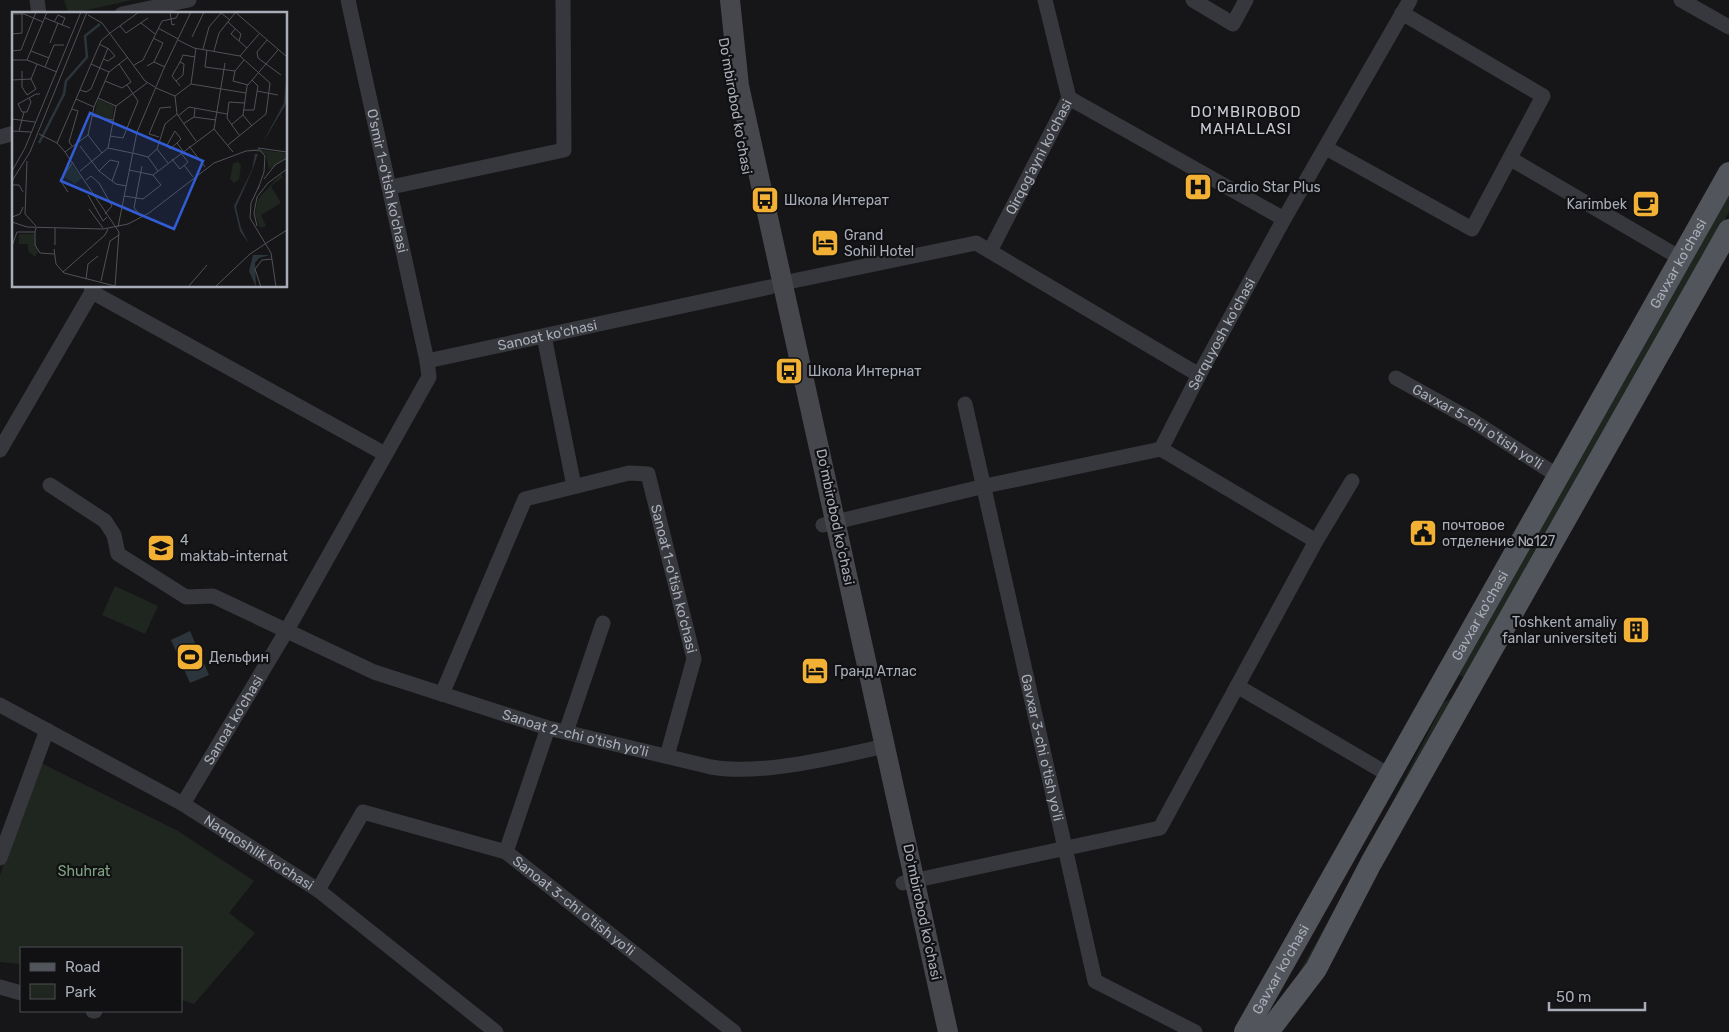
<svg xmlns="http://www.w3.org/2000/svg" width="1729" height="1032" font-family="Rubik,sans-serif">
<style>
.green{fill:#1e261f}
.water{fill:#2c353c}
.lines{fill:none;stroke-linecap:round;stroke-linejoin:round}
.minor{stroke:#37383d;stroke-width:15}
.secondary{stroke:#45474d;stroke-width:20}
.primary{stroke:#53555c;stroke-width:22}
.labels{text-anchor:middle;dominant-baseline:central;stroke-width:4.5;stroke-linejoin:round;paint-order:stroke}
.street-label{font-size:14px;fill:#a8adb8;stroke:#111113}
.poi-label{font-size:14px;fill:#a8adb8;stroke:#111113;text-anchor:start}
.park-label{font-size:14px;fill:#7fa381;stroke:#111113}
.neighbourhood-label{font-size:15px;letter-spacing:1px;fill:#c9ccd4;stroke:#111113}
.inset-river{fill:none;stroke:#2c353c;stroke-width:2.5}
.inset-road{fill:none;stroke:#505258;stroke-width:1}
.view{fill:#325cd3;fill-opacity:0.15;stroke:#325cd3;stroke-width:2.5}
.inset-edge{fill:none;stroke:#a8adb8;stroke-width:2.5}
</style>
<rect width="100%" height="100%" fill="#161618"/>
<g class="green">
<polygon points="64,0 132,0 69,14"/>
<polygon points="1729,195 1729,212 1466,678 1459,675"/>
<polygon points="115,586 158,606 145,634 102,615"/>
<polygon points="1450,699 1451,700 1284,1005 1282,1003 1367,852 1444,702"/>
<polygon points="39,762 178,831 254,881 229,913 255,933 194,1004 181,1000 181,948 21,948 21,964 0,962 0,875"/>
</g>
<polygon class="water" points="190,631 209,675 190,683 171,640"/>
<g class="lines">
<g class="minor">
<polyline points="37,0 39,14"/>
<path id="s1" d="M348,0l79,361"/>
<polyline points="1193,0 1233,24 1246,0"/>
<polyline points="1681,0 1729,27"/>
<polyline points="122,14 189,0"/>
<polyline points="1069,98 1284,219"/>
<polyline points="0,137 14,133"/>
<polyline points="1326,148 1472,229 1543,96 1402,13"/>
<polyline points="1511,159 1682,259"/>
<polyline points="391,187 564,150 563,0"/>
<path id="s2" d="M990,251l79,-153 -24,-98"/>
<polyline points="783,283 976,243 1199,375"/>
<polyline points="92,292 385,454"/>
<polyline points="544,336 574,486"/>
<path id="s3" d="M1396,378l74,41 88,57"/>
<path id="s4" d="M965,404l130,577 100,51"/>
<path id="s5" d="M1161,449l38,-74 85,-156 126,-219"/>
<polyline points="0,450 92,292 91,286"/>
<path id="s6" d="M50,485l55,36 9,14 4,19 68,43 27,-1 161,76 174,56 163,39c49,9 125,-10 174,-21"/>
<polyline points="823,525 985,486 1161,449 1316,541 1160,828 903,883"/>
<polyline points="1316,541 1352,481"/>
<polyline points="1237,686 1391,776"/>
<path id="s7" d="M442,694l83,-195 104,-26 19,1 46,185 -27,97"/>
<path id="s8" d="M0,705l183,99 135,86 178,142"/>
<polyline points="566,732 603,623"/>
<path id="s9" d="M183,804l104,-174 142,-253 -2,-16 343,-74"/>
<polyline points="506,852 548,728"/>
<polyline points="0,858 47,730"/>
<path id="s10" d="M318,890l45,-78 143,40 228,180"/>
<polyline points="0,987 21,993"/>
<polyline points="93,1011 95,1011"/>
</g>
<polyline class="secondary" points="730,0 739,86 948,1032"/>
<g class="primary">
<path id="s11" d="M1245,1032l484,-859"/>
<polyline points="1268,1032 1316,969 1371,863 1729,230"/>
</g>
</g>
<defs>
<g id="hospital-square" transform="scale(1.4375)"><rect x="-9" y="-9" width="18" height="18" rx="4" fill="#f2b134" stroke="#111113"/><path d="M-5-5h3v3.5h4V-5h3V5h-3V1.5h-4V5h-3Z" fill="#111"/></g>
<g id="bus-square" transform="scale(1.4375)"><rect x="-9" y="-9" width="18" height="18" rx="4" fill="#f2b134" stroke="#111113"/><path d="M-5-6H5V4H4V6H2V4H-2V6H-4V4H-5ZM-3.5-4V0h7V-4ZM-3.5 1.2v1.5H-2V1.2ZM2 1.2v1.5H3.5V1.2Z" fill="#111"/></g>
<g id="cafe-square" transform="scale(1.4375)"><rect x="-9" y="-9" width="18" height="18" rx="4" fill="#f2b134" stroke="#111113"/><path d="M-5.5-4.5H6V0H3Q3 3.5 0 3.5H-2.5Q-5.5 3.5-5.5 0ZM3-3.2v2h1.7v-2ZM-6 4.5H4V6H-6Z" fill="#111"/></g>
<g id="hotel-square" transform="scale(1.4375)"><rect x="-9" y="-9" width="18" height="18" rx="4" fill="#f2b134" stroke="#111113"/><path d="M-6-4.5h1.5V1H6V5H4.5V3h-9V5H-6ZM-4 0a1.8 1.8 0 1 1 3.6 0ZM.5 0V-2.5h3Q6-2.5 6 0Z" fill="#111"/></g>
<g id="civic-square" transform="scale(1.4375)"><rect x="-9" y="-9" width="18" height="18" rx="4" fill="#f2b134" stroke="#111113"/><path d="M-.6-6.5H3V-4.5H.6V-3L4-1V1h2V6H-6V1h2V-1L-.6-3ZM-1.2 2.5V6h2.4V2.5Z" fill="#111"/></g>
<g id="school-square" transform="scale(1.4375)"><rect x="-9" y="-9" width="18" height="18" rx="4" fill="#f2b134" stroke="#111113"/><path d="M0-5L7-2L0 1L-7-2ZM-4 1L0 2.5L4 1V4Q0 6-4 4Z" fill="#111"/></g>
<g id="building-square" transform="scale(1.4375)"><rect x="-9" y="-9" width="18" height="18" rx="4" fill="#f2b134" stroke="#111113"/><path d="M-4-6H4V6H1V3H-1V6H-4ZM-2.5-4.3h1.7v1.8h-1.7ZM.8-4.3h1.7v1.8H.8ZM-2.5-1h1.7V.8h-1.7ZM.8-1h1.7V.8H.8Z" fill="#111"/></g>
<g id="stadium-square" transform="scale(1.4375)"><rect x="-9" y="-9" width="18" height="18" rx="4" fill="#f2b134" stroke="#111113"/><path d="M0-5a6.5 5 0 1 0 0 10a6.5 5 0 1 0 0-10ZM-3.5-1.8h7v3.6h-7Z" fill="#111"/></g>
</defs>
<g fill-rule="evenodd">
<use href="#hospital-square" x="1198" y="187"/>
<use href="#bus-square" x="765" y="200"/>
<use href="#cafe-square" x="1646" y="204"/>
<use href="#hotel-square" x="825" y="243"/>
<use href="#bus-square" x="789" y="371"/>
<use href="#civic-square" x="1423" y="533"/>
<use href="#school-square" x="161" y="548"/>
<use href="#building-square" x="1636" y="630"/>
<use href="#stadium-square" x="190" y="657"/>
<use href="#hotel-square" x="815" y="671"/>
</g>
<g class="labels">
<g class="street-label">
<text transform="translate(735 106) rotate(80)">Doʻmbirobod koʻchasi</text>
<text stroke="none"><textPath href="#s2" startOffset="106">Qirqog'ayni ko'chasi</textPath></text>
<text stroke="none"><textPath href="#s1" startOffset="185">O'smir 1-o'tish ko'chasi</textPath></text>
<text stroke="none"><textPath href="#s11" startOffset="882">Gavxar ko'chasi</textPath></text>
<text stroke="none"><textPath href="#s5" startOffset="130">Serquyosh ko'chasi</textPath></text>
<text stroke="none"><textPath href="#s9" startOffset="632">Sanoat ko'chasi</textPath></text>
<text stroke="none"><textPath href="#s3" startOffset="95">Gavxar 5-chi o'tish yo'li</textPath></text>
<text transform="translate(835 517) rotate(78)">Doʻmbirobod koʻchasi</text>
<text stroke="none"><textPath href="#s7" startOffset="446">Sanoat 1-o'tish ko'chasi</textPath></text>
<text stroke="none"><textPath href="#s11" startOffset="478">Gavxar ko'chasi</textPath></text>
<text stroke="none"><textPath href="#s9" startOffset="98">Sanoat ko'chasi</textPath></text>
<text stroke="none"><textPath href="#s6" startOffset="598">Sanoat 2-chi o'tish yo'li</textPath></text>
<text stroke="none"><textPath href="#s4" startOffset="352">Gavxar 3-chi o'tish yo'li</textPath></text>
<text stroke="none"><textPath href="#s8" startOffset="298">Naqqoshlik ko'chasi</textPath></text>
<text stroke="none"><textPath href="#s10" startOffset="325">Sanoat 3-chi o'tish yo'li</textPath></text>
<text transform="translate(922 912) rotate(78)">Doʻmbirobod koʻchasi</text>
<text stroke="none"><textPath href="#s11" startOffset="72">Gavxar ko'chasi</textPath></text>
</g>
<g class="poi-label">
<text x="1217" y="187">Cardio Star Plus</text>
<text x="784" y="200">Школа Интерат</text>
<text x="1627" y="204" text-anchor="end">Karimbek</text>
<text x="844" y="235">Grand<tspan x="844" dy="16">Sohil Hotel</tspan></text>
<text x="808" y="371">Школа Интернат</text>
<text x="1442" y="525">почтовое<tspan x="1442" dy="16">отделение №127</tspan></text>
<text x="180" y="540">4<tspan x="180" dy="16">maktab-internat</tspan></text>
<text x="1617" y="622" text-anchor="end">Toshkent amaliy<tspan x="1617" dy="16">fanlar universiteti</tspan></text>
<text x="209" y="657">Дельфин</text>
<text x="834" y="671">Гранд Атлас</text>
</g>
<g class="park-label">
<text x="84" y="871">Shuhrat</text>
</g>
<g class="neighbourhood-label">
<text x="1246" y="112">DO'MBIROBOD<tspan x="1246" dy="17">MAHALLASI</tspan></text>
</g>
</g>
<g transform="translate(12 12)">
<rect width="275" height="275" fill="#161618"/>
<path d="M86,87l16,7 -2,13 -18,-3zM236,137l39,4v4l-18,12 -3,-15zM221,151l5,-1 3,3 -2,15 -5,3 -4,-4zM59,152l11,14 -7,6 -12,-8zM269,162l2,3 4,-3 -16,12 10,17 -20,12 5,11 -6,2 -5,-14 3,-15zM7,222h15l4,18 -3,5 -7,-6v-7h-9z" fill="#1e261f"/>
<path d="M275,56l-1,36 -24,40 22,-41zM243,142h3l-6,17 -16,36 5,21 8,16 -9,-13 -6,-25 18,-36zM241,243h17l-11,3 -4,5 1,24 -7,-16z" fill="#2c353c"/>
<path class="inset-river" d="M27,131l25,-49 2,-13 21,-24 -2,-21 15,-12"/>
<path class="inset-road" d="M158,0l2,13 3,-1M223,0l52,45M0,2h12l19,8M76,3l14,8 43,58 10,6M33,6l25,10M42,10l4,-7 7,3 -3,7M216,10l13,12 -2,7M129,11l14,11M108,14l6,7 22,-15M146,16l20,11M223,17l-4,5 16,14M98,21l29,-21M0,22l10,-1v-21M180,25l12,-25M141,26l10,5 -9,19M166,28l16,8 46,8 30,27 -4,31 -38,31M255,28l-10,12 1,6 23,17M38,31l8,-20M87,32l10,5 6,7 -7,5 -5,-2M191,37l6,-22 12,-14 9,7M195,38l-2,17 30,4M0,39l9,-1 15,-38M19,39l18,7M202,39l5,-18 16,-20M0,40v43M228,44l19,-22M0,48h15l30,12M15,48l20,-48M232,48l-9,11 -2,10 15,4M79,52l18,8M122,53l9,-5 19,-39 14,-3 3,-6M135,54l7,-4 11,5M33,55l9,-22h10M10,59v16l5,8 9,-6 -5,-10M0,68l19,-1 6,-15M93,69l17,7 9,-6 -12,-18M164,69l7,-6 1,-11 -4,-2M179,72l55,9M179,72l5,-36M168,74l-8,-10 8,-14 3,-7 12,2M144,76l19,8M68,78l6,2 5,-3 17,-41M245,79l21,4M163,84l2,18 19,27M163,84l16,-12M17,86l2,4 -4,10h-5l-4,-8 18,-10h4M86,86l18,8M64,87l18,8M60,97l6,2 -9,31 3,4M232,98h10l4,-24 -6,-6M80,104l21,4M166,104l11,-9 38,7M182,105l22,3M0,107l23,3M171,112l11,-7 1,-9M219,113l12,-10M240,114l-9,-11 4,-29 31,-36M202,117l19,23M0,119l19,1M7,119l5,-19M27,122l18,9 8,9 54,80M76,123l14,18M227,123l-12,-17 2,-16 16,1M98,124l13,2 15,-37 -11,-16M147,125l-10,-3 11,-26 11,-1M45,131l44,-102 9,-8M165,131l-7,6 -3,-4 8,-14 6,8 -4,4 6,8M68,134l19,25 17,13 10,2M177,134l16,21M96,136l8,-42 31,-23M246,136l29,4M145,137l11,14M53,140l23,-17 6,-28 15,-35 19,-15M121,141l15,4M136,145l9,-8 8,-25 12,-10M136,145l10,14M160,147l8,10 8,-7 -7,-9M15,149l-2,53 11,12M172,153l9,12M0,159l13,-23 56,-136M68,159l28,-23 24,5M87,159l11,-11 9,2 -7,19M141,163l61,-46 11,-66M252,167l11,-14 12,-7M74,168l5,-4 8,7 13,23 -7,8M0,169l18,-29 57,-140M0,173h7l4,7M247,174l-8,17 -1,15 21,35 5,34M56,180l-8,-12 13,-18M76,183l15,26 4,-4M112,184l19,3 18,-14 -8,-10 -24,-5M77,197l14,19M129,204l-7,-8 8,-42M0,205l8,-3 3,-7M0,210l15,5 76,2 25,-5 21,-11 65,-50 32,-12 14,-1 5,6 -1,16 -6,17M245,214l-3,-13 3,-16 11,-14 19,-14M106,215l19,-95 27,-64 27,-56M23,220v13l5,8 14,1M256,230l19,-12M43,233v-17M0,234l5,-14h18l1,-4M42,237l2,15 8,9 51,13M51,260l42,-37 3,-6M74,267l2,-15 10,-8M89,269l9,-40 9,-6M103,275l4,-55M176,275l19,-22M203,275l35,-33 18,-12M249,275l-6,-18 7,-9 10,-1"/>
<path class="view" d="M78,101l113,48 -29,68 -113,-48z"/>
<rect width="275" height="275" class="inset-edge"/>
</g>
<rect x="20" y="947" width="162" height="65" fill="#111113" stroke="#4d4f55"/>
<rect x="30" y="963" width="25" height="8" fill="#53555c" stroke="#4d4f55"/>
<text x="65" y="972" font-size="15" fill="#a8adb8">Road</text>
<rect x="30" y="984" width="25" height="15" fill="#1e261f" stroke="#4d4f55"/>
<text x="65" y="997" font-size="15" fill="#a8adb8">Park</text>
<path d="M1549 1002v8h96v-8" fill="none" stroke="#a8adb8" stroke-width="2.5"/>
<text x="1556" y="1002" font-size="15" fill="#a8adb8" stroke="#111113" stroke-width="4" paint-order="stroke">50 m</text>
</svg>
